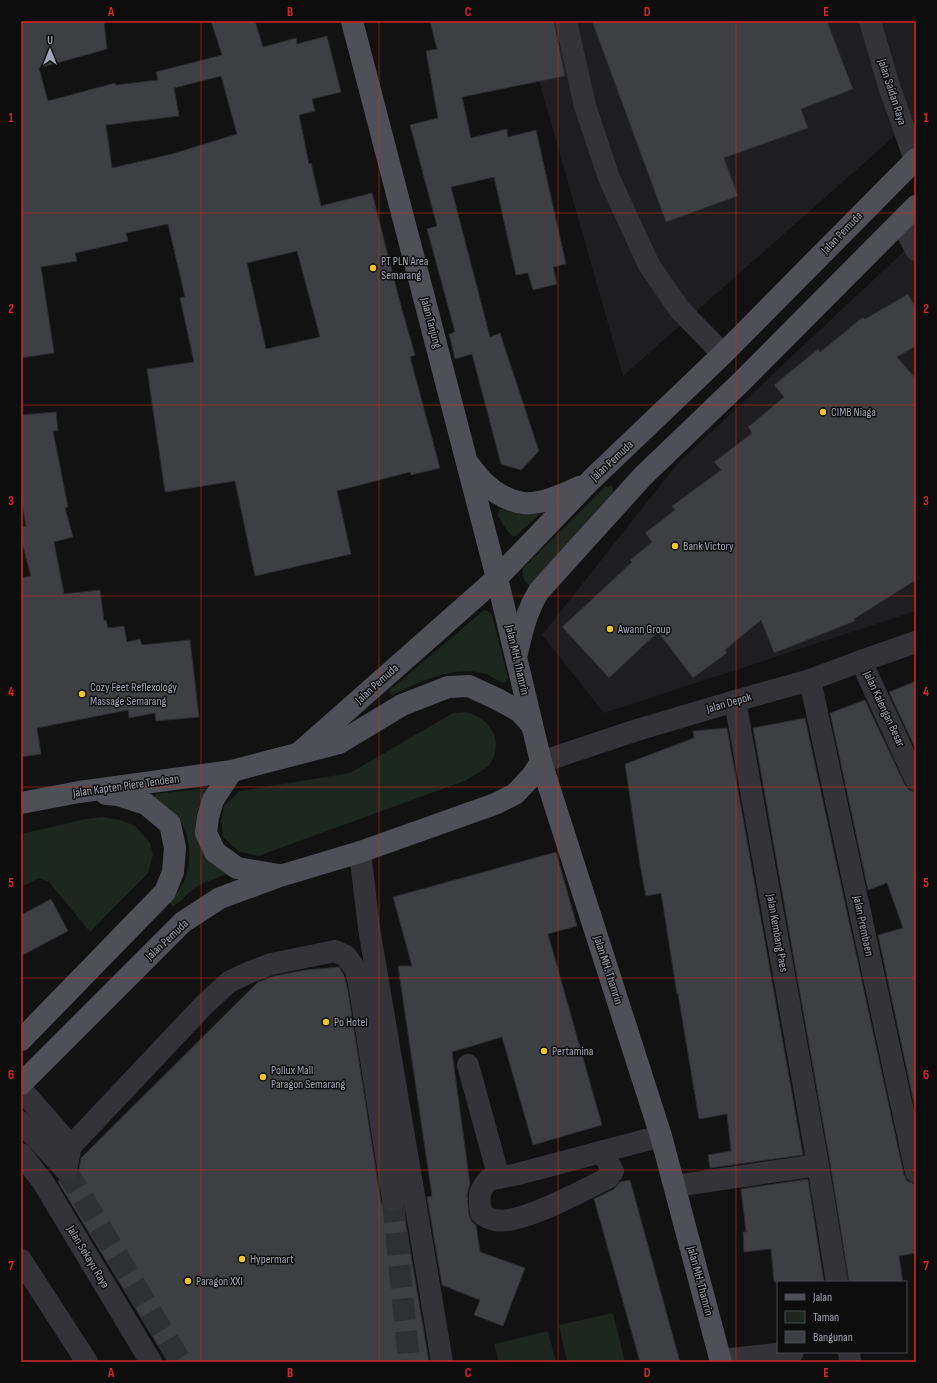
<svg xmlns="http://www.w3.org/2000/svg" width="937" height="1383" font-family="'Sofia Sans Condensed',sans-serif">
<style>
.built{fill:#1e1e20}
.green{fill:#1e2620}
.building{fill:#3e3f43;stroke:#2c2c2f;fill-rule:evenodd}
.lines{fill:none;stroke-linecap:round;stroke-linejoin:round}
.minor-tunnel{stroke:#2f3033;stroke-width:22;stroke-dasharray:22 11;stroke-linecap:butt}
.minor{stroke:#333338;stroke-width:22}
.major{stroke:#4f4f57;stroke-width:22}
.grid{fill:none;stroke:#d62828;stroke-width:1;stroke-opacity:0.55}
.poi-dot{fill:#edc62f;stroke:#0d0d0e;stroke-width:1.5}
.labels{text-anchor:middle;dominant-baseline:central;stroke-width:3;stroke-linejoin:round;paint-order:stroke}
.street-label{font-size:12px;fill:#a3a6b3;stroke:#0d0d0e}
.poi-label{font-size:12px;fill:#a3a6b3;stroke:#0d0d0e;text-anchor:start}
.neatline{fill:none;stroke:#d62828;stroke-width:1.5}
.grid-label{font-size:13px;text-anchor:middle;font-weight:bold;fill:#d62828}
</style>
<rect width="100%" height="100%" fill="#121213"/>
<g class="built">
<polygon points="522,21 916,21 916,117 623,376"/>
<polygon points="916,240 916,611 604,713 542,635 678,463"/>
</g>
<g class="green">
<path d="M612,486l1,3v3l-80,93h-4c-6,-5 -7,-9 -6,-17l82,-81z"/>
<polygon points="499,509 506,510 516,513 537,512 539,515 516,536 512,536 506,529 498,516"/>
<path d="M484,610l4,1 4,4 16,63 -3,5c-9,-2 -15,-9 -23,-10 -28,-7 -65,9 -89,22l-3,-1 -1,-3z"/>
<path d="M465,712c25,5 40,29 25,52 -5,6 -17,11 -23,16l-209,76 -20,-5 -15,-14 -2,-16 3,-15 16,-15 110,-18 103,-60z"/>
<path d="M209,788c-4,14 -11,13 -12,30l30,54v2c-14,6 -26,8 -37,18 -6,5 -11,12 -18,14l-2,-4c6,-8 13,-16 16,-26 6,-17 4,-44 -8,-59 -7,-8 -16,-12 -24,-19l2,-4z"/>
<polygon points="103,817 121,820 135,826 150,843 153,855 148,873 90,932 49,882 39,878 21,887 21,834 86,819"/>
<polygon points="613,1313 625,1362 567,1362 559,1325"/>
<polygon points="548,1331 556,1362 499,1362 494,1344"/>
</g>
<g class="building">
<path d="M31,21h73l3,28 -68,19 9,33 67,-18 1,2 42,-5 -2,-8 66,-17 -11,-34h44l8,26 33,-9 1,6 30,-8 14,56 -29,7 3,12 -16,4 10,49 2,-1 10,43 51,-13 29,113 14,49 -5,2 30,111 -29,7 -1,-3 -73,19 14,63 -96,22 -20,-95 -70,11 -18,-123 47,-7 -14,-64 5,-1 -17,-73 -42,9 2,8 -53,12 2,8 -36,6 13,86 -33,5v-336zM221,76l16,58 -65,20 -60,14 -6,-43 73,-9 -5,-28zM297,251l23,86 -54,12 -19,-86z"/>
<polygon points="430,21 554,21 565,76 462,97 471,138 507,129 508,137 536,130 566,264 553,267 557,284 533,290 528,273 516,275 494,177 451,187 490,337 500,333 539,451 521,470 501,464 472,354 455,359 449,334 455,332 427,229 437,226 410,125 438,118 426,51 437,49"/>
<polygon points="592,21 827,21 853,89 801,109 808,128 724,158 738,196 666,222"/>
<polygon points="908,294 916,308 916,346 897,357 916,379 916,580 854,619 855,621 774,653 761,620 725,650 727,653 693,678 658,632 609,678 562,627 632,562 630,560 652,542 645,533 675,510 672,506 721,470 714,462 752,433 748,427 784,397 774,385 818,349 820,352 863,317 865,319"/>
<polygon points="56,412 58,431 53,431 68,507 65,508 73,537 54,542 64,594 100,590 104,621 106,620 108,628 124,626 127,642 140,639 142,645 190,640 199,717 156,721 155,713 129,718 128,710 37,728 41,754 21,757 21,578 31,576 21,539 21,527 26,526 21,498 21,415"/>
<polygon points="916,681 916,750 889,692"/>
<polygon points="865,700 905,785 909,790 916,792 916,1113 878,935 903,928 887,883 868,890 830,713"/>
<polygon points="805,718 904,1175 907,1181 915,1184 916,1197 916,1253 899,1256 903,1282 849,1282 830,1163 753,728"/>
<polygon points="727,728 803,1155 710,1168 708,1155 731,1151 727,1114 699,1119 678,994 677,994 661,893 646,896 640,865 625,764 694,738 693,731"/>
<polygon points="556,852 577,926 548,934 602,1125 533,1145 502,1037 452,1052 470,1184 467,1195 469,1215 472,1222 476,1225 480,1252 525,1268 503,1326 474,1315 480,1300 442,1285 427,1197 432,1196 398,966 412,966 393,897"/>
<polygon points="51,899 68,931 21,956 21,915"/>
<polygon points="339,967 344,975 348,991 381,1202 384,1208 389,1212 395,1212 401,1210 403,1207 429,1362 168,1362 58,1182 59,1180 63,1182 68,1182 75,1179 78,1174 81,1158 258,982 274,976 306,970"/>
<polygon points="808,1179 824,1282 774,1282 771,1249 744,1252 743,1232 746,1232 741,1189"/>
<polygon points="630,1180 680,1362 640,1362 594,1199 614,1189 620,1182"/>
</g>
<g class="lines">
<g class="minor-tunnel">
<polyline points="66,1170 181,1362"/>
<polyline points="393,1200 409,1362"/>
</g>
<g class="minor">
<polyline points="566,21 585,106 609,178 649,265 680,310 723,354"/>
<polyline points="870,21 889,86 916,163"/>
<polyline points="901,221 916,250"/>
<polyline points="861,661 916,780"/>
<polyline points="810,680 916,1172"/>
<polyline points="735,701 818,1165 837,1282"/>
<polyline points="541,762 637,730 735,701 810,680 861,661 916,642"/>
<polyline points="360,852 369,928 442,1362"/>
<polyline points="468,1065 499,1178"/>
<polyline points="21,1089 71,1146"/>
<polyline points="21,1122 66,1170"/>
<path d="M602,1152l11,19 -5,7c-24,12 -89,48 -113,42 -6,-1 -10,-3 -14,-7 -2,-16 -4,-19 7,-33l30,-6 143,-38"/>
<polyline points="21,1154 43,1182 151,1362"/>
<polyline points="66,1170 71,1146 204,1005 229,982 250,972 271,964 335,951 346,956 356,970 360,989 393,1200"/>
<polyline points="675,1186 818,1165"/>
<polyline points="21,1260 87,1362"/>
<polyline points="849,1352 850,1362"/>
<polyline points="721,1360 793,1352"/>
</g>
<g class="major">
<polyline points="352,21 497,578 541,762 661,1136 721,1362"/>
<path d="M470,466c5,6 10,14 17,19 9,9 23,16 36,18 16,2 42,-9 56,-16"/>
<path d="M517,653c5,-22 10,-43 22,-62l104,-115 97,-93 176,-177"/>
<polyline points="299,753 497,578 592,479 723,354 916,159"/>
<polyline points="232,771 213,800 208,817 206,833 215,852 237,868 279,875"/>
<polyline points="21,803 79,792 232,771 339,743 402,705 448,687 469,686 497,699 519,711 532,725"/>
<polyline points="21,1040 165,892 173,872 175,848 170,824 146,804 118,795 106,794"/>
<polyline points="21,1084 183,922 220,898 280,876 360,852 495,804 515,794 532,776 541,762"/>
</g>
</g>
<path class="grid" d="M201,21v1341M379,21v1341M558,21v1341M736,21v1341M21,213h895M21,405h895M21,596h895M21,787h895M21,978h895M21,1170h895"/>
<g class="poi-dot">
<circle cx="373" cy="268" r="4"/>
<circle cx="823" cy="412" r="4"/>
<circle cx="675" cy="546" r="4"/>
<circle cx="610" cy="629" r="4"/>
<circle cx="82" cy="694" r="4"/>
<circle cx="326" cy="1022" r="4"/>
<circle cx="544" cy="1051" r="4"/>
<circle cx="263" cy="1077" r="4"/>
<circle cx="242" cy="1259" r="4"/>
<circle cx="188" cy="1281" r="4"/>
</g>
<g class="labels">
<g class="street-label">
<text transform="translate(892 92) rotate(72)">Jalan Saidan Raya</text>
<text transform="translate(842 233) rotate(-46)">Jalan Pemuda</text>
<text transform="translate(431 323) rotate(75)">Jalan Tanjung</text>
<text transform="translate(612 461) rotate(-43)">Jalan Pemuda</text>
<text transform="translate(517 660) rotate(77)">Jalan MH. Thamrin</text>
<text transform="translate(377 684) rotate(-42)">Jalan Pemuda</text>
<text transform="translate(729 703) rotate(-16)">Jalan Depok</text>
<text transform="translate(884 709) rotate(65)">Jalan Kalengan Besar</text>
<text transform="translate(126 786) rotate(-8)">Jalan Kapten Piere Tendean</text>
<text transform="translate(863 926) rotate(78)">Jalan Prembaen</text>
<text transform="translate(777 933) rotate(80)">Jalan Kembang Paes</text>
<text transform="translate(167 940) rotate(-43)">Jalan Pemuda</text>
<text transform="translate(608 970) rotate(72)">Jalan MH. Thamrin</text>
<text transform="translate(88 1257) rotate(59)">Jalan Sekayu Raya</text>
<text transform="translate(700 1281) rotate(75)">Jalan MH. Thamrin</text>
</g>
<g class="poi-label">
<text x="381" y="261">PT PLN Area<tspan x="381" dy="14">Semarang</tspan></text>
<text x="831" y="412">CIMB Niaga</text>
<text x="683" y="546">Bank Victory</text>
<text x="618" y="629">Awann Group</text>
<text x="90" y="687">Cozy Feet Reflexology<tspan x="90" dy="14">Massage Semarang</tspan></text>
<text x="334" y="1022">Po Hotel</text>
<text x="552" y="1051">Pertamina</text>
<text x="271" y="1070">Pollux Mall<tspan x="271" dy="14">Paragon Semarang</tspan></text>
<text x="250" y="1259">Hypermart</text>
<text x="196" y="1281">Paragon XXI</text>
</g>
</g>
<rect width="937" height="1383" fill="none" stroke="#0d0d0e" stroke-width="44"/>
<rect x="777" y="1281" width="130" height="72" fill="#0d0d0e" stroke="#494a50"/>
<rect x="785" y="1294" width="20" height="6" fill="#4f4f57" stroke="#494a50"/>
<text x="813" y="1301" font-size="12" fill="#a3a6b3">Jalan</text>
<rect x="785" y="1311" width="20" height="12" fill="#1e2620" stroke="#494a50"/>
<text x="813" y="1321" font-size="12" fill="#a3a6b3">Taman</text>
<rect x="785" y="1331" width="20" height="12" fill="#3e3f43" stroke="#494a50"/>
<text x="813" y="1341" font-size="12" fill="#a3a6b3">Bangunan</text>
<g transform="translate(50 50)" stroke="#0d0d0e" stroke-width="3" paint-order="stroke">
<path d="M0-3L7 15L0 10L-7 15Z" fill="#a3a6b3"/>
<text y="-6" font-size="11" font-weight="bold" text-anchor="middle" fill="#a3a6b3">U</text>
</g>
<rect x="22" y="22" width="893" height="1339" class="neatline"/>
<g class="grid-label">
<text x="111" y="16">A</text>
<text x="290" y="16">B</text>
<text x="468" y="16">C</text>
<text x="647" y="16">D</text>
<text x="826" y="16">E</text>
<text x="11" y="122">1</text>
<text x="926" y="122">1</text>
<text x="11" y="313">2</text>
<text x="926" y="313">2</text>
<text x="11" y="505">3</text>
<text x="926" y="505">3</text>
<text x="11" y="696">4</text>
<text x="926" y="696">4</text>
<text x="11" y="887">5</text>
<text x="926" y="887">5</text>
<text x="11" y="1079">6</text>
<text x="926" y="1079">6</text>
<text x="11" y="1270">7</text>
<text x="926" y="1270">7</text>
<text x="111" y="1377">A</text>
<text x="290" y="1377">B</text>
<text x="468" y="1377">C</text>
<text x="647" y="1377">D</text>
<text x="826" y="1377">E</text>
</g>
</svg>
